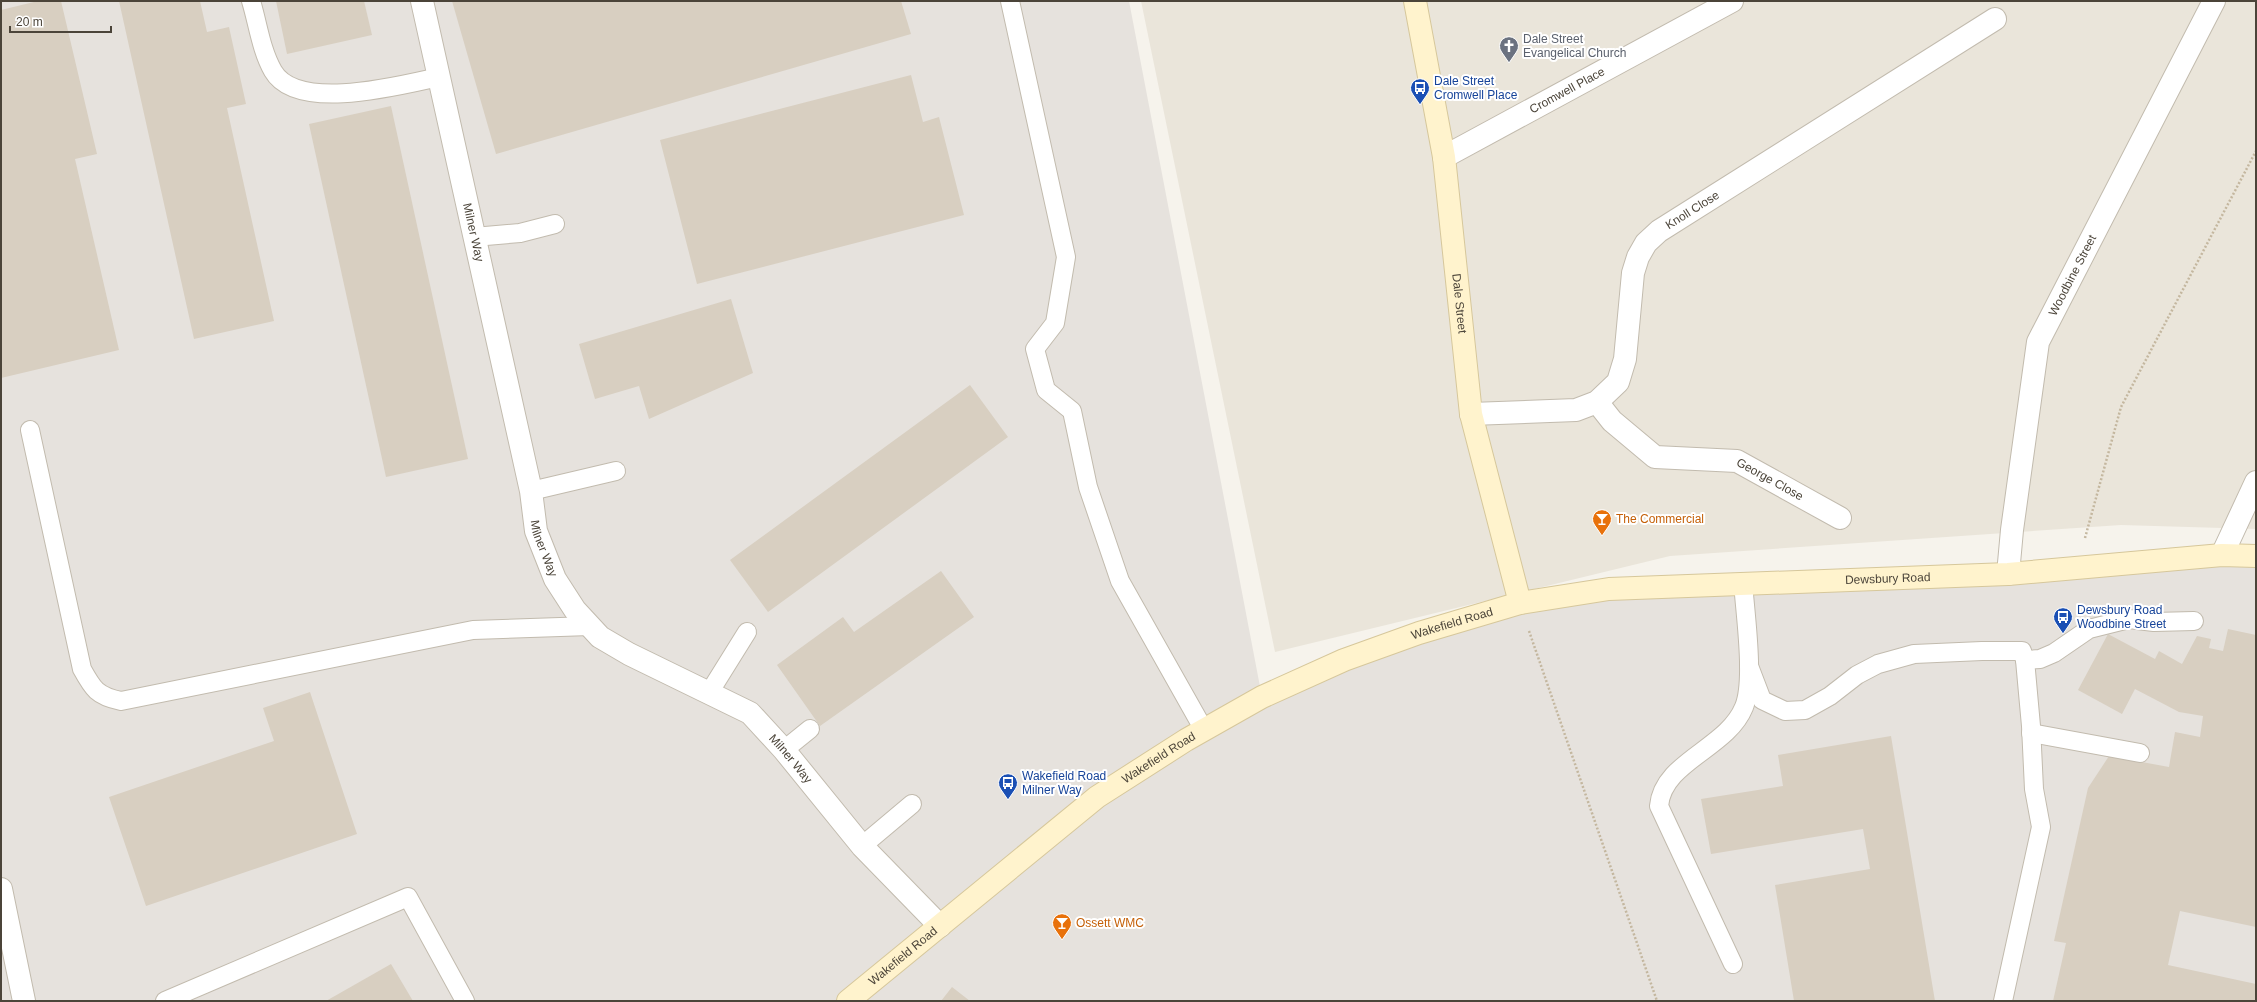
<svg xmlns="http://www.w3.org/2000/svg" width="2257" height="1002" font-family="Helvetica,sans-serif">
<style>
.residential{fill:#eae5da}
.industrial{fill:#e6e2dd}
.building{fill:#d8cfc1}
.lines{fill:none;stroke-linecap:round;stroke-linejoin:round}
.lane-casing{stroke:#c2bbae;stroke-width:20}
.street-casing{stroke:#c2bbae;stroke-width:24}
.secondary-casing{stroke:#d6c79b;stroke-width:24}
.path{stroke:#c4b79f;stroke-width:2.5;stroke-dasharray:2 2;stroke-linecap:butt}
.lane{stroke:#fff;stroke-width:18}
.street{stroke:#fff;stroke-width:22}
.secondary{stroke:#fff3cd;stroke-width:22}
.labels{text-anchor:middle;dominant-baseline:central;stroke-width:4;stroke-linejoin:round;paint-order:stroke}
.worship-label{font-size:12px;fill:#5b616d;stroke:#fff;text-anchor:start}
.transit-label{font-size:12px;fill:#164399;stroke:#fff;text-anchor:start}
.street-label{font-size:12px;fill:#4b4439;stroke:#fff}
.food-label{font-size:12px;fill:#c56008;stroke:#fff;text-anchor:start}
</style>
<rect width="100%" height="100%" fill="#f6f3ec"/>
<polygon class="residential" points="1141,1 2256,1 2256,529 2121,525 1670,556 1275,652"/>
<polygon class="industrial" points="1,1 1129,1 1262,697 1520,603 2256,556 2256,1001 1,1001"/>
<g class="building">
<polygon points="38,1 61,1 97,154 75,159 119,350 1,378 1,10"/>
<polygon points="119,1 200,1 207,32 229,27 246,104 227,108 274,321 194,339"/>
<polygon points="276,1 364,1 372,35 287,54"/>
<polygon points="452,1 901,1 911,34 496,154"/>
<polygon points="911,75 923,122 939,117 964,215 697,284 660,140"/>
<polygon points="391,106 468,459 386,477 309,124"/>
<polygon points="731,299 753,373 649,419 639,386 595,399 579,344"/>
<polygon points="970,385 1008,437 768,612 730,560"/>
<polygon points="941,571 974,617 820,726 777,665 843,617 854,632"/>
<polygon points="2228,629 2256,635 2256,927 2180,911 2168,965 2256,984 2256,1001 2053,1001 2066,943 2054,941 2088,788 2109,756 2169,767 2175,732 2200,737 2203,716 2179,712 2135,689 2122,714 2078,690 2108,634 2155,659 2159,651 2182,664 2197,636 2211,639 2209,648 2223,651"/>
<polygon points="310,692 357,834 146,906 109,797 274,741 263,708"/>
<polygon points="1891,736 1935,1001 1794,1001 1775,885 1870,869 1863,829 1711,854 1701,799 1783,786 1778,755"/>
<polygon points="391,964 413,1001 326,1001"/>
<polygon points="952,987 970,1001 941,1001"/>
</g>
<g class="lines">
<g class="lane-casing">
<g id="lane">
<path d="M251,1c7,23 10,49 22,70 24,42 129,14 166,6"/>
<polyline points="1010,1 1066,257 1055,323 1035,349 1046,390 1072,411 1088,487 1120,581 1204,730"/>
<polyline points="474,237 520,233 555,224"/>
<path d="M30,430l52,239c11,20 15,27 39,32l352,-71 117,-4"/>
<polyline points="531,491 616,471"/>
<polyline points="1749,666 1762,700 1785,711 1805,710 1830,696 1857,675 1878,664 1914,654 1982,651 2022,651 2025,660 2040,659 2054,653 2089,629 2129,619 2154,622 2194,621"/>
<polyline points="709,693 747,632"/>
<polyline points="2031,733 2140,753"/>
<polyline points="784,750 810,729"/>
<polyline points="862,846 912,804"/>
<path d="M1733,964l-74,-158c4,-45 68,-57 85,-99 11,-27 1,-94 -1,-125"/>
<polyline points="165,1001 408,897 465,1001"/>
<polyline points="2003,1001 2041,827 2034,789 2031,726 2025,660"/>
</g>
</g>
<g class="street-casing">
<g id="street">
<path id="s1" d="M422,1l109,490 5,40 19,48 20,31 25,27 29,17 121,59 34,37 78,96 78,80"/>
<path id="s2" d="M1444,157l288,-156"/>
<path id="s3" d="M1597,402l15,19 43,36 82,4 103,57"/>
<path id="s4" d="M1471,414l105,-4 21,-8 21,-20 7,-23 8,-86 5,-16 8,-14 13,-12 336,-212"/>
<polyline points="2222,555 2256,482"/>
<path id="s5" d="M2008,574l4,-44 26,-188 176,-341"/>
<polyline points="1,889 24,1001"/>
</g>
</g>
<g class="secondary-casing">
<g id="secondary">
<path id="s6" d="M1415,1l29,156 27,257 49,189"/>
<path id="s7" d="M848,1001l249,-204 89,-57 76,-43 82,-37 75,-27 101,-30 89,-14 399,-15 214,-19 34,1"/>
</g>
</g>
<g class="path">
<polyline points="2085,538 2121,407 2256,151"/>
<polyline points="1529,631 1657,1001"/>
</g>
<use href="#lane" class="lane"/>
<use href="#street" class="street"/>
<use href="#secondary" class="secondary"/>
</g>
<defs>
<g id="church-pin" transform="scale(1)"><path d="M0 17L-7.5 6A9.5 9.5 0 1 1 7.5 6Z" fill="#6b7280" stroke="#fff"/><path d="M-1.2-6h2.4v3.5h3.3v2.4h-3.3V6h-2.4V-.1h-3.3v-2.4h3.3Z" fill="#fff"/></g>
<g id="bus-pin" transform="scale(1)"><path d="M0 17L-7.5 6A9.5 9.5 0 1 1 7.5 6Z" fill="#1a4fb4" stroke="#fff"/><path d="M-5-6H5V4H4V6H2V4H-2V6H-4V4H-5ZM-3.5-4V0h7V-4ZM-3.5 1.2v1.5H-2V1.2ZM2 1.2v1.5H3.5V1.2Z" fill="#fff"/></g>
<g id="bar-pin" transform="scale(1)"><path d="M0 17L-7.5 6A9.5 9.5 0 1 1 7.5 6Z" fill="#e8710a" stroke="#fff"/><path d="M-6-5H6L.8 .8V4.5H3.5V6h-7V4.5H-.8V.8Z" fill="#fff"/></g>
</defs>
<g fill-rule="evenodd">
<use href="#church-pin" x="1509" y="46"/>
<use href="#bus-pin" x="1420" y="88"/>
<use href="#bar-pin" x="1602" y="519"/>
<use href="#bus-pin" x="2063" y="617"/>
<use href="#bus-pin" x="1008" y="783"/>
<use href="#bar-pin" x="1062" y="923"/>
</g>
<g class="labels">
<g class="worship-label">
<text x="1523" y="39">Dale Street<tspan x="1523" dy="14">Evangelical Church</tspan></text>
</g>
<g class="transit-label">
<text x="1434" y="81">Dale Street<tspan x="1434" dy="14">Cromwell Place</tspan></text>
<text x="2077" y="610">Dewsbury Road<tspan x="2077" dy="14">Woodbine Street</tspan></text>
<text x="1022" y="776">Wakefield Road<tspan x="1022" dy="14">Milner Way</tspan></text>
</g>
<g class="street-label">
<text stroke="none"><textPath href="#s2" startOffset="140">Cromwell Place</textPath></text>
<text stroke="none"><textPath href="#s4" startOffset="357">Knoll Close</textPath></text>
<text stroke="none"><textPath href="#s1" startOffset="237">Milner Way</textPath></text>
<text stroke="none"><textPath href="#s5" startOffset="309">Woodbine Street</textPath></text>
<text stroke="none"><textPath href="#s6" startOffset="306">Dale Street</textPath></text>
<text stroke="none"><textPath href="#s3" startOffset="200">George Close</textPath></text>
<text stroke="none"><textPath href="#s1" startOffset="561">Milner Way</textPath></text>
<text stroke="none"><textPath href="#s7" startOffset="1159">Dewsbury Road</textPath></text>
<text stroke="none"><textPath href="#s7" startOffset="719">Wakefield Road</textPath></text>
<text stroke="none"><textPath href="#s7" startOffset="395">Wakefield Road</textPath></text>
<text stroke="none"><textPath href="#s1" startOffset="897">Milner Way</textPath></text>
<text stroke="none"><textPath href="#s7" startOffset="71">Wakefield Road</textPath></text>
</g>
<g class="food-label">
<text x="1616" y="519">The Commercial</text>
<text x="1076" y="923">Ossett WMC</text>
</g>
</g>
<rect width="2257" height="1002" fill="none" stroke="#4b4439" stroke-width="4"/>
<path d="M10 26v6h101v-6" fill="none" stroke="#4b4439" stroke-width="2"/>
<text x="16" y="26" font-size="12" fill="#4b4439" stroke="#ffffff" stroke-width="3" paint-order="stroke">20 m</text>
</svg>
